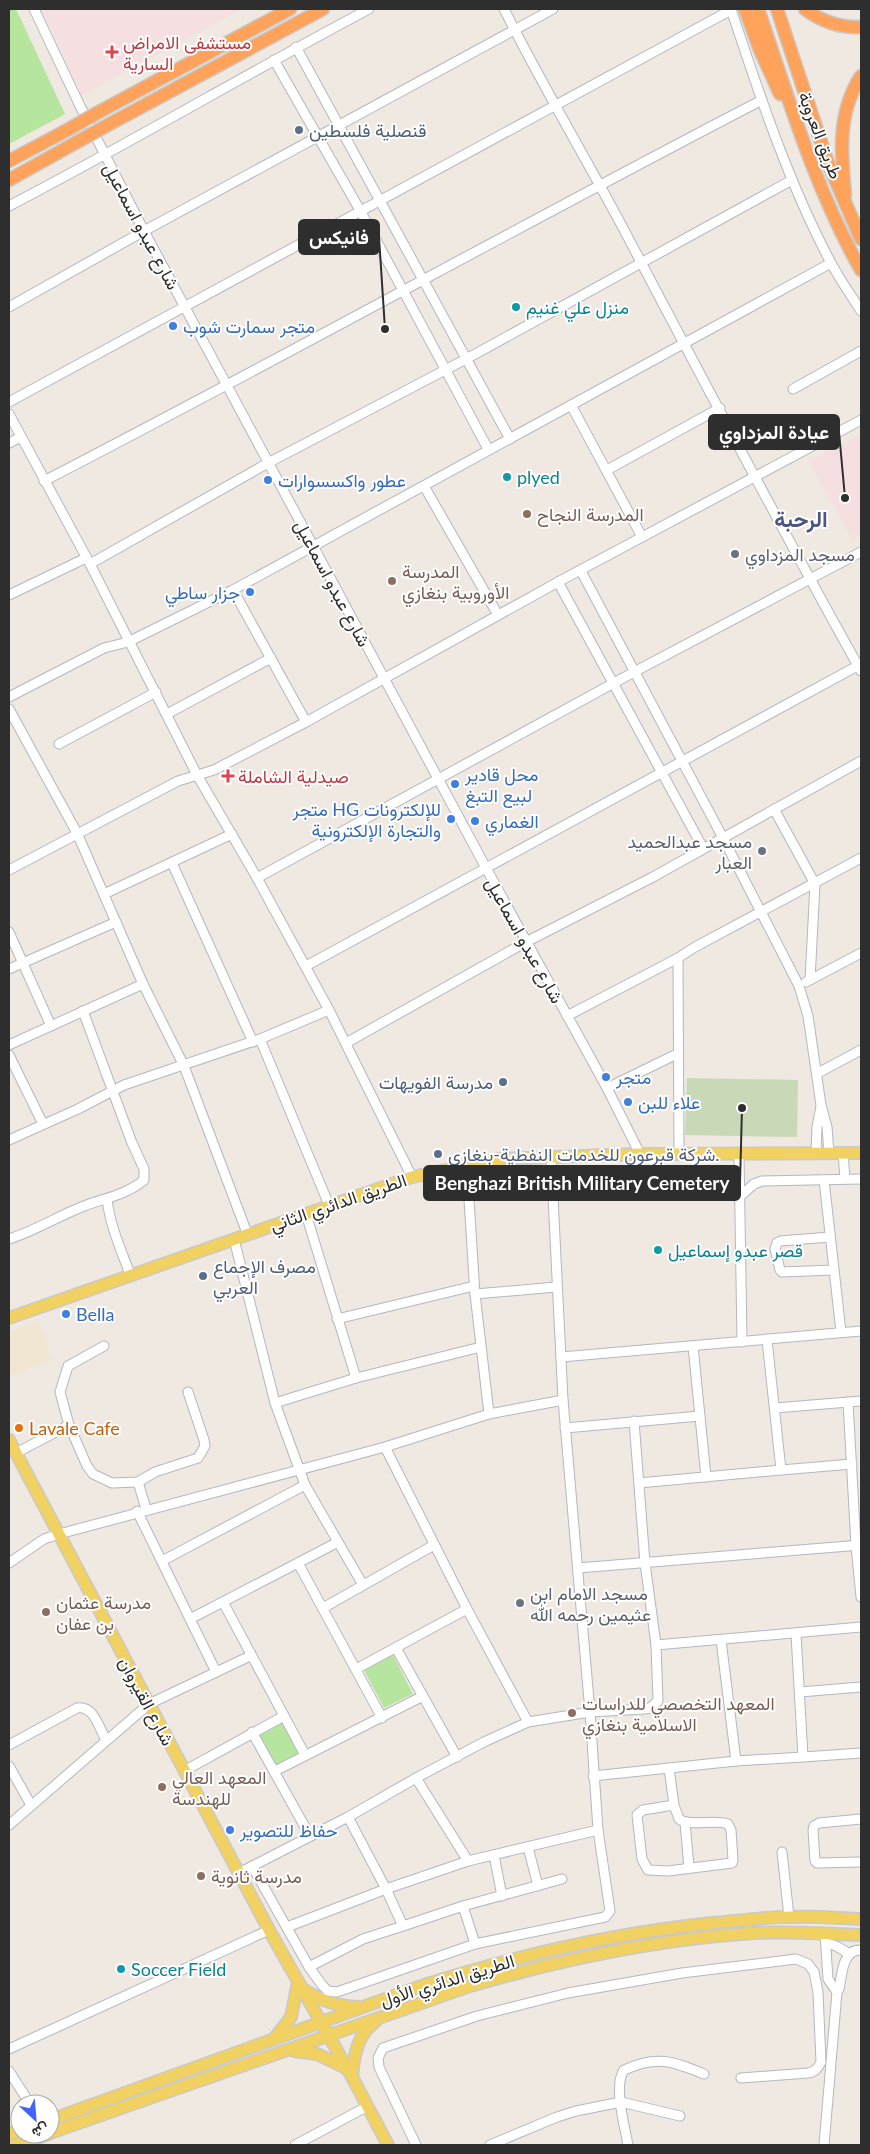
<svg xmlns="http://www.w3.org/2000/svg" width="870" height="2154" font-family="Lato,Vazirmatn,sans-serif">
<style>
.education{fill:#f0e6d1}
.medical{fill:#f5dfe0}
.green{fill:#b6e59e}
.cemetery{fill:#c8d9b8}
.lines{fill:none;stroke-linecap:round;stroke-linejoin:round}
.minor-casing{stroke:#b4b7c1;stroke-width:11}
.major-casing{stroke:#c9c9c9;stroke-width:14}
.highway-casing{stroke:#c9c9c9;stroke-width:15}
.minor{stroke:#fff;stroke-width:9}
.major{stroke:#f2d163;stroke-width:11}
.highway{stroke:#ffa35c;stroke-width:12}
.highway-bridge-casing{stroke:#c9c9c9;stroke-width:15;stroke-linecap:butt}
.highway-bridge{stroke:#ffa35c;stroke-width:12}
.health-dot{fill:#e0444e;stroke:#fff;stroke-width:2}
.service-dot{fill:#5c6f8a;stroke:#fff;stroke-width:2}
.culture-dot{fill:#0f9aa8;stroke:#fff;stroke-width:2}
.shop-dot{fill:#3f7fe0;stroke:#fff;stroke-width:2}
.education-dot{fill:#8d6e63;stroke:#fff;stroke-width:2}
.worship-dot{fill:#6b7280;stroke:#fff;stroke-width:2}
.food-dot{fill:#e8710a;stroke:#fff;stroke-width:2}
.labels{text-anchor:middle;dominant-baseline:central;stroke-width:4;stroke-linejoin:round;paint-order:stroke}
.health-label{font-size:18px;fill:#be3a42;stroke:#fff;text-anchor:start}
.service-label{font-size:18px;fill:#4e5e75;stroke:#fff;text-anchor:start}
.street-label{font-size:18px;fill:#2e2e2e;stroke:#fff}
.culture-label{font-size:18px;fill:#0d838f;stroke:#fff;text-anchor:start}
.shop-label{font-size:18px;fill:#366cbe;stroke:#fff;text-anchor:start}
.education-label{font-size:18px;fill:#785e54;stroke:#fff;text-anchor:start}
.worship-label{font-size:18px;fill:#5b616d;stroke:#fff;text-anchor:start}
.food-label{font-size:18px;fill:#c56008;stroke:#fff;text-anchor:start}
.district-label{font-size:22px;font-weight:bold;fill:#4d5680;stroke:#fff}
.leader{fill:none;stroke:#2e2e2e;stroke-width:2}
.callout-dot{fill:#2e2e2e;stroke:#fff;stroke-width:2}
.callout{fill:#2e2e2e;stroke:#2e2e2e;stroke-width:2}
.callout-label{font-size:19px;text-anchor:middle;font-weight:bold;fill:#fff}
</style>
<rect width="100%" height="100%" fill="#efe9e1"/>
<polygon class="education" points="39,1321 52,1360 9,1376 9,1332"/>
<g class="medical">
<polygon points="41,9 242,9 82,95"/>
<polygon points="861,435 861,534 852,539 809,461"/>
</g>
<g class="green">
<polygon points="9,9 16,9 65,114 9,144"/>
<polygon points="393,1655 413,1694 384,1708 364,1670"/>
<polygon points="282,1722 299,1754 277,1766 259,1735"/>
</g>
<polygon class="cemetery" points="687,1078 798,1080 797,1137 685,1135"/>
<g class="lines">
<g class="minor-casing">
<g id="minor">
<polyline points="34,9 80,106 144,231 486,868 607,1088 640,1154"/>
<path d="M504,9c37,74 80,146 119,219 78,148 156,297 238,443"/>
<path d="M731,9c28,85 58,175 100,254 9,17 20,32 30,48"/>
<polyline points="296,47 510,439"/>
<polyline points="274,60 361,212 488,449"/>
<path d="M9,206c121,-63 239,-133 360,-197"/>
<polyline points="9,307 144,231 553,9"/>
<polyline points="793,389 861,351"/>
<polyline points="9,402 731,10"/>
<polyline points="571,405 642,537"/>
<polyline points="9,414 90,564 197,775 257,878 329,1010 412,1177"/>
<polyline points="9,443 21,437"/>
<polyline points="607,470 720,408"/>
<path d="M44,481c240,-124 477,-256 718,-381"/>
<polyline points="424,486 498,615"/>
<polyline points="90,564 268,463 468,358 792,180"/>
<polyline points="581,571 723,838 799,986 808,1016 821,1105 827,1127 829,1153"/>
<polyline points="558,582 703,848"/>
<polyline points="233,590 306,722"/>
<polyline points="9,595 86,558"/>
<polyline points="9,697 104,648 128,642 233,590 831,263"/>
<polyline points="9,709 77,833 143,984 184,1066 247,1233"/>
<polyline points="167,714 271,658"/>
<polyline points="59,744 156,692"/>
<polyline points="774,809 815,884 810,980"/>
<polyline points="172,863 253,1042"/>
<polyline points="9,870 178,781 214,770 306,722 558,582 861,420"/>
<polyline points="257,878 634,672 861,552"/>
<polyline points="104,894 232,834"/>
<polyline points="9,932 51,1026"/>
<polyline points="678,958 679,1154"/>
<polyline points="306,966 861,664"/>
<polyline points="9,969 116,922"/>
<polyline points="806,982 861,953"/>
<polyline points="567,1016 678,958 695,947 861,858"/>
<polyline points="260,1039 329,1205"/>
<polyline points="346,1043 526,942 653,877 861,761"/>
<polyline points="9,1045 143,984"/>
<polyline points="9,1055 43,1124"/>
<polyline points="818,1073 861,1050"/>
<polyline points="607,1088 677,1054"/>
<polyline points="9,1140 78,1109 124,1085 260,1039 329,1010"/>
<polyline points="816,1153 817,1127 821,1106"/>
<polyline points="843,1153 845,1179"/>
<polyline points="739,1154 742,1342"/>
<polyline points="824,1180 841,1332"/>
<polyline points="738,1198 754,1184 762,1181 861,1179"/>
<path d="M107,1199c3,27 14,51 23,75"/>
<polyline points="306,1214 356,1378"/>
<polyline points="830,1237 780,1241 777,1243 775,1249 780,1270 782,1272 833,1270"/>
<path d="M9,1239c26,-8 49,-23 75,-33 21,-8 42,-11 60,-26v-11l-12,-26 -49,-132"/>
<polyline points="234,1239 275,1403 305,1485 363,1585"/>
<polyline points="475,1294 556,1287"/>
<polyline points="337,1319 474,1286"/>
<polyline points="104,1346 68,1366 60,1392 69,1425 87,1466 93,1474 112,1483 138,1482 155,1472 198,1458 205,1446 204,1440 188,1392"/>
<polyline points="693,1346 706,1477"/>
<polyline points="561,1357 861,1331"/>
<polyline points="848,1402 856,1546 861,1597"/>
<polyline points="275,1403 356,1378 481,1347"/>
<polyline points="775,1408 861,1401"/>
<polyline points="489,1414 475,1294 469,1200 473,1193 476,1192 553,1189"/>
<polyline points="634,1421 645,1563 656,1645"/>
<polyline points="565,1428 700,1416"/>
<polyline points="385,1447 467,1609 528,1722"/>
<polyline points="16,1453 69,1425"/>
<polyline points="781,1470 852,1464"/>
<polyline points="138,1482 146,1509"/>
<polyline points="639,1483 781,1470 767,1340"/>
<polyline points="137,1511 216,1672"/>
<polyline points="162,1561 305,1485"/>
<polyline points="9,1563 44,1539 59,1534 385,1447 489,1414 563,1400"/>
<polyline points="298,1563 382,1718"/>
<polyline points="578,1568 861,1545"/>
<polyline points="223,1602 305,1755"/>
<polyline points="323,1608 434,1545"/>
<polyline points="190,1619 338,1542"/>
<polyline points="796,1634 803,1757 861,1753"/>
<polyline points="721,1640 736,1761"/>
<polyline points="396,1648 457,1757"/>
<polyline points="356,1669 467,1609"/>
<polyline points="800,1692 861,1687"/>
<polyline points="252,1732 310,1836"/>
<path d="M9,1745l68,-37c17,-3 22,20 29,32"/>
<polyline points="9,1766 31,1805"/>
<path d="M669,1768l5,37 5,14c10,8 35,0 49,5l3,6 2,30 -1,3 -64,8 -20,-1 -6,-11 -5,-44 6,-5 31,-5"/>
<polyline points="184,1771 284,1716"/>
<polyline points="275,1771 423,1696"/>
<polyline points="593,1776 736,1761 803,1757"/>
<polyline points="416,1778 468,1861"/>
<polyline points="861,1819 819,1823 814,1826 813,1830 815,1861 817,1863 861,1862"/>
<polyline points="685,1822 689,1868"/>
<polyline points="9,1825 149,1704 250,1656"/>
<polyline points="528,1847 538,1886"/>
<polyline points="782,1852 789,1917"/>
<polyline points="494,1855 502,1896"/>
<polyline points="252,1866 309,1967 322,1985 328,1991 337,1992 475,1944 605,1917 610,1911 598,1830 590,1712 563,1400 551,1156"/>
<polyline points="239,1873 348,1817 416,1778 484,1742 528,1722 590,1712 645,1709 650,1708 658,1701 656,1645 861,1627"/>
<polyline points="463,1906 475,1944"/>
<polyline points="403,1926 463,1906 562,1879"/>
<polyline points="287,1927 386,1889 468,1861 598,1830"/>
<polyline points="825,1934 828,1979 837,1992"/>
<polyline points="826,1943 836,1946 850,1954"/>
<polyline points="309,1967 363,1939 403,1926 386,1889 348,1817"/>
<polyline points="9,2049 269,1930"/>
<polyline points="9,2071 30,2104"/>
<polyline points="295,2145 368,2106"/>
<path d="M416,2145l-37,-78 -1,-9 5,-10 94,-32 91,-23 114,-20 114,-14 12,5 6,8 4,20 3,70c-3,6 -6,10 -13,11l-67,5"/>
<polyline points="490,2145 557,2117 576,2111 621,2102 680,2116"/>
<path d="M628,2145c-3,-18 -15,-59 -4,-75 33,-15 48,-9 80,4"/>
<path d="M824,2145l13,-153 2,-3c3,-13 3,-40 22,-39"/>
</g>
</g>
<g class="major-casing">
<g id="major">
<polyline points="9,1318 412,1177 499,1159 640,1154 861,1153"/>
<polyline points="9,1440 269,1930 352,2077 388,2145"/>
<path d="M303,1989c18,12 34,17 55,18"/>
<polyline points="274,2039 291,2017 298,1982"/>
<polyline points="294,2051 317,2054 346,2068"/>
<path d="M352,2077c2,-22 5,-42 24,-56"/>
<path d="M50,2120l374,-135c95,-30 190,-52 289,-62 25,-2 51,-6 76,-6 24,-1 48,1 72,2"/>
<path d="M50,2133l420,-147c93,-27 188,-47 284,-53 35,-2 72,1 107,2"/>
<polyline points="9,2134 20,2130"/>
<polyline points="15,2145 49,2134"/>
</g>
</g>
<g class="highway-casing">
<g id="highway">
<polyline points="745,9 760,50 780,94"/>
<path d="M758,9c30,88 57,180 103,261"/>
<polyline points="777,9 828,163 861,239"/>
<path d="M805,9c16,12 36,19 56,18"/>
<polyline points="97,113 290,9"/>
<polyline points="106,126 323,9"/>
<polyline points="9,161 69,129"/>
<polyline points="9,180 77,142"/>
<path d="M845,195c-4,-41 -8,-82 16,-119"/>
</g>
</g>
<use href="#minor" class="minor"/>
<use href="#major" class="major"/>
<use href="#highway" class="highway"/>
<g class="highway-bridge-casing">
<g id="highway-bridge">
<polyline points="69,129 97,113"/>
<polyline points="77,142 106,126"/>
</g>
</g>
<use href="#highway-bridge" class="highway-bridge"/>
</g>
<g class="health-dot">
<path d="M109.5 44.5h5v5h5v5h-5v5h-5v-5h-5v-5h5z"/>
<path d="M225.5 768.5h5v5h5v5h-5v5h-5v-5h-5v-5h5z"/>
</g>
<g class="service-dot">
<circle cx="299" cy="130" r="5"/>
<circle cx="503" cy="1082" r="5"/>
<circle cx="438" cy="1154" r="5"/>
<circle cx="203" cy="1276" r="5"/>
</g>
<g class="culture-dot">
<circle cx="516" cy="307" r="5"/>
<circle cx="507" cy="477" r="5"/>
<circle cx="658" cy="1250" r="5"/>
<circle cx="121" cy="1969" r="5"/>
</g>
<g class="shop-dot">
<circle cx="173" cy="326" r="5"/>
<circle cx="268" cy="480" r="5"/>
<circle cx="250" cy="592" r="5"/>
<circle cx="455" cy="784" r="5"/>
<circle cx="451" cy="819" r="5"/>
<circle cx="475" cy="821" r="5"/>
<circle cx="606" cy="1077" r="5"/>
<circle cx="628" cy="1102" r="5"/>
<circle cx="66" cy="1314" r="5"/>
<circle cx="230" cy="1830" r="5"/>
</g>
<g class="education-dot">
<circle cx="527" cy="514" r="5"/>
<circle cx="392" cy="581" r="5"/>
<circle cx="46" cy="1612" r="5"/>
<circle cx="572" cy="1713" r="5"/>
<circle cx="162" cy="1787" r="5"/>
<circle cx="201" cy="1876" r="5"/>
</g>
<g class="worship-dot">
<circle cx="735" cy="554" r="5"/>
<circle cx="762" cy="851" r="5"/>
<circle cx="520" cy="1603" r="5"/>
</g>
<circle class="food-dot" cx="19" cy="1428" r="5"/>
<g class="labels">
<g class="health-label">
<text x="123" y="42">مستشفى الامراض<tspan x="123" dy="21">السارية</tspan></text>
<text x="238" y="776">صيدلية الشاملة</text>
</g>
<g class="service-label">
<text x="309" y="130">قنصلية فلسطين</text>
<text x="493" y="1082" text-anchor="end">مدرسة الفويهات</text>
<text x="448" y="1154">شركة قبرعون للخدمات النفطية-بنغازي.</text>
<text x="213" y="1266">مصرف الإجماع<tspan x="213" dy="21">العربي</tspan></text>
</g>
<g class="street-label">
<text transform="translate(821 135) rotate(69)">طريق العروبة</text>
<text transform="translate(142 226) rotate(62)">شارع عبدو اسماعيل</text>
<text transform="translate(333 583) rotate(62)">شارع عبدو اسماعيل</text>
<text transform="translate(525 940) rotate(61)">شارع عبدو اسماعيل</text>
<text transform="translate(338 1202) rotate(-19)">الطريق الدائري الثاني</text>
<text transform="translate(147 1701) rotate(62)">شارع القيروان</text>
<text transform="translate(447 1980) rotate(-17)">الطريق الدائري الأول</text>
</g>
<g class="culture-label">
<text x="526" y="307">منزل علي غنيم</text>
<text x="517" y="477">plyed</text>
<text x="668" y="1250">قصر عبدو إسماعيل</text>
<text x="131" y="1969">Soccer Field</text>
</g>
<g class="shop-label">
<text x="183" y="326">متجر سمارت شوب</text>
<text x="278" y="480">عطور واكسسوارات</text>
<text x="240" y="592" text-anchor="end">جزار ساطي</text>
<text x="465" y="774">محل قادير<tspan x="465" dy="21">لبيع التبغ</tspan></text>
<text x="441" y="809" text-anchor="end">متجر HG للإلكترونات<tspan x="441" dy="21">والتجارة الإلكترونية</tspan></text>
<text x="485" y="821">الغماري</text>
<text x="616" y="1077">متجر</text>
<text x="638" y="1102">علاء للبن</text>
<text x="76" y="1314">Bella</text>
<text x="240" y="1830">حفاظ للتصوير</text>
</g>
<g class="education-label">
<text x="537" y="514">المدرسة النجاح</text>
<text x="402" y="571">المدرسة<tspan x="402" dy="21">الأوروبية بنغازي</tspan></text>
<text x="56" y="1602">مدرسة عثمان<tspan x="56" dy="21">بن عفان</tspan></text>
<text x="582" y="1703">المعهد التخصصي للدراسات<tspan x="582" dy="21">الاسلامية بنغازي</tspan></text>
<text x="172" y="1777">المعهد العالي<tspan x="172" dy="21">للهندسة</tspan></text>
<text x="211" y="1876">مدرسة ثانوية</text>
</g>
<g class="worship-label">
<text x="745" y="554">مسجد المزداوي</text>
<text x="752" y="841" text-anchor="end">مسجد عبدالحميد<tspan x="752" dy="21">العبار</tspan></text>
<text x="530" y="1593">مسجد الامام ابن<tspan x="530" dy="21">عثيمين رحمه الله</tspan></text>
</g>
<g class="food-label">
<text x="29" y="1428">Lavale Cafe</text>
</g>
<g class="district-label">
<text x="801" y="518">الرحبة</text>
</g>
</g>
<path class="leader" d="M385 329L379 237M845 498L839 432M742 1108L740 1183"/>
<g class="callout-dot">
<circle cx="385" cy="329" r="5"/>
<circle cx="845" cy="498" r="5"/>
<circle cx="742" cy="1108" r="5"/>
</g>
<g class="callout">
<rect x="299" y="220" width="80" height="34" rx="5"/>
<rect x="709" y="415" width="130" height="34" rx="5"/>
<rect x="424" y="1166" width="316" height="34" rx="5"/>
</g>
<g class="callout-label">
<text x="339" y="244">فانيكس</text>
<text x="774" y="439">عيادة المزداوي</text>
<text x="582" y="1190">Benghazi British Military Cemetery</text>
</g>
<rect width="870" height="2154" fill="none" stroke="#2e2e2e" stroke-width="20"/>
<g transform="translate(35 2119) rotate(154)"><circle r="24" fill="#ffffff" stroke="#ababab"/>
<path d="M0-4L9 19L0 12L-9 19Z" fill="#4264fb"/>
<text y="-8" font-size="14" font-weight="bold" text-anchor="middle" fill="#2e2e2e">ش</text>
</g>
</svg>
